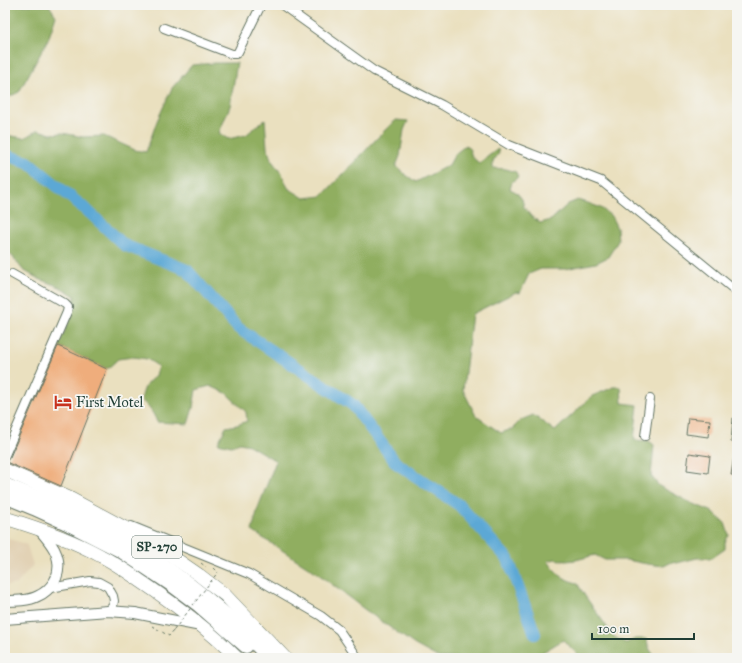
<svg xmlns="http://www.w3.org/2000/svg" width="742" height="663" font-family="'IM FELL Great Primer',serif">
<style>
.built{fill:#e2d2b5}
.forest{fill:#90ae61;stroke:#58764a}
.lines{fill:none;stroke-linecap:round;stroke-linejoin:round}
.river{stroke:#5ca8d5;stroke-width:12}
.building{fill:#efad7c}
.minor-casing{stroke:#667665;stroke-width:10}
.tertiary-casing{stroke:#667665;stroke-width:12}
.trunk-casing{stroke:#667665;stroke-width:14}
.motorway-casing{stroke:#667665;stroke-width:16}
.path{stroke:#667665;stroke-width:1;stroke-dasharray:3 3;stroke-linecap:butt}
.minor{stroke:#fff;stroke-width:8}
.tertiary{stroke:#fff;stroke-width:10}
.trunk{stroke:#fff;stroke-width:13}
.motorway{stroke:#fff;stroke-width:14}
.path-bridge{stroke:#667665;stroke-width:1;stroke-dasharray:3 3;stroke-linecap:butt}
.labels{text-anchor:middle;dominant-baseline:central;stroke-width:3.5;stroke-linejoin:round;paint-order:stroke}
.shield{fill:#f6f6f2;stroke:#60746d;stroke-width:1}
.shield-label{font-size:13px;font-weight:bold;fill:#1f3d34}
.poi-label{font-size:14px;fill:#1f3d34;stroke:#f6f6f2;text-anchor:start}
</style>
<rect width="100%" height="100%" fill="#f6f6f2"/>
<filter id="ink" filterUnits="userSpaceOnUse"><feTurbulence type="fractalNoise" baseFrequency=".025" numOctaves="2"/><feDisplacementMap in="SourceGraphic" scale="8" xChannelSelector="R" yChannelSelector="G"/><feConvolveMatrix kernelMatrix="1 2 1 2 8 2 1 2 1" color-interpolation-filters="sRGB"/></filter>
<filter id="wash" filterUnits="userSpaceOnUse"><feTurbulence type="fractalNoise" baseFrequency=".012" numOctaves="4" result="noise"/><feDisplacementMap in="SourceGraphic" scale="16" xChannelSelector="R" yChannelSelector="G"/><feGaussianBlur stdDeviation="0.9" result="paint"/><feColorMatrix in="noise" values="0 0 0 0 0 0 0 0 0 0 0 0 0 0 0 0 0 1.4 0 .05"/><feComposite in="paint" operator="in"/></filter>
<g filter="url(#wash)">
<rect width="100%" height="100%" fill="#eae0bf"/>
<polygon class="built" points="5,537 27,545 33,565 17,584 5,586"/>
<g class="forest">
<polygon points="5,5 49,5 56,16 48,40 19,92 5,99"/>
<path d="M215,63h22l-7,43 -11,27 9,6 18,-4 19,-16 2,29 5,13 10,13 6,14 16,10 18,-2 63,-66 11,-10 12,1 -4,9 -4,26 -4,10 10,9 10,7 33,-17 6,-11 11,-9 4,5 2,7 7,6 19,-14 1,4 -6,8v7l13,1 10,3 2,5 -6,5 -2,7 6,3 6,7 2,8 6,8 10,8 11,-3 17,-16 10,-4 10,3 13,5 10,8 6,12 1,13 -10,16 -12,6 -31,6h-24l-12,5 -9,19 -4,-1 -44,22 -9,76 13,26 25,17 11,-4 9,-9 12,-5 22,16 37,-35 22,-9h7l1,16 16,2 -4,35 15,1 5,4 -3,31 8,10 34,18 18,7 14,12 4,12 -4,7v7l-13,9h-15l-20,5 -5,-1 -8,4 -17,-2 -20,-4h-22l-10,-5 -19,5 -10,1 -11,-2 -7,2c9,13 14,18 29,22l8,13 29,41 12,6 9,-4h11l4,11 6,8h-75l-18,-18 -30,18h-94l-24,-13 -51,-36 -51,-39 -61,-39 6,-23 18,-47 -27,-16 -9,-2 -9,3 -13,-3 8,-16 11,-2 10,-4 -1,-9 -20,-19 -16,-7 -14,4 -3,18 -5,16 -31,-2c-4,-10 -8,-15 -16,-22 3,-12 4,-17 15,-24l2,-10 -11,-7 -14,-2 -15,2 -11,10 -49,-23 16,-36 1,-14 -15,-9 -21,-8 -16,-9 -11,-14 -7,-6v-72l4,-12 -4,-11v-20l19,3 14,-8 13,4 12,-1 20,4 21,-1 31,14 11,2 11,-31 15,-33 20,-23z"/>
</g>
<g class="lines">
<polyline class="river" points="5,155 28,162 90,213 124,245 187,270 238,328 353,405 396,463 459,505 508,559 535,634"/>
</g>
<g id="blocks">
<g class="building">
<polygon points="58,346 107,369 61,486 6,462 10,457"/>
<polygon points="688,418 710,420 708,437 686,434"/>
<polygon points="733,418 737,418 737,442 731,442"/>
<polygon points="689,453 710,456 708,473 687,470"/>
<polygon points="734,456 737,456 737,475 731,475"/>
</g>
</g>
</g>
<g filter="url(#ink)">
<use href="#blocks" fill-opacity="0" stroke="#667665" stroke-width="1"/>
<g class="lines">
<g class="minor-casing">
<g id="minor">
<polyline points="282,5 374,71 442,105 509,145 601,181 737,292"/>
<polyline points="164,28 232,54 236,54 238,52 261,5"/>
<polyline points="645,436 650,399"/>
<polyline points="5,455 67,312 68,307 65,304 12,274"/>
<polyline points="131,526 249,574 321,616 339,630 358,658"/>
<polyline points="50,588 90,581 99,582 108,587 113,596 114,601 113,606 108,611"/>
</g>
</g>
<g class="tertiary-casing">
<g id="tertiary">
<path d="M5,601c10,0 24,0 33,-5 7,-3 12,-8 16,-14 3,-4 3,-6 4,-11 3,-18 -9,-30 -20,-43"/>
<polyline points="5,619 108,611 135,613 201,626"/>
</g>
</g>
<g class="trunk-casing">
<g id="trunk">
<polyline points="5,470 69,498 125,528 170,555 199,575 225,595 285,658"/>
<path d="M5,518c33,10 66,21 96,38 14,7 28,17 41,26 34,23 66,47 95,76"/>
</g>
</g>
<g class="motorway-casing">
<g id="motorway">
<path d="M5,485c14,6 28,11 42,17 65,28 126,66 179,113 16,13 29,28 43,43"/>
<polyline points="5,496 34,508 69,524 120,550 171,584 199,605 246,646"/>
</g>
</g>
<g class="path">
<polyline points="201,563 206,567"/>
<polyline points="214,568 218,572"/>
<polyline points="152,626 169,636 174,630"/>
</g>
<use href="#minor" class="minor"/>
<use href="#tertiary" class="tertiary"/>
<use href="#trunk" class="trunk"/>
<use href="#motorway" class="motorway"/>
<polyline class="path-bridge" points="174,630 218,572"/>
</g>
</g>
<defs>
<g id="hotel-bare" transform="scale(1.38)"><path d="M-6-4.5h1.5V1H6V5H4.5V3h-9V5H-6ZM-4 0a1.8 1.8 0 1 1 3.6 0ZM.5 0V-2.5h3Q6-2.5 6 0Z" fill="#c8321e" stroke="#f6f6f2" stroke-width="2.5" paint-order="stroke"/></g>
</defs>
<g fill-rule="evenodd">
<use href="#hotel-bare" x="63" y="402"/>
</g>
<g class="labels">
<rect class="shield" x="132" y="536" width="50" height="22" rx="3"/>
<g class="shield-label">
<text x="157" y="547">SP-270</text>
</g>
<g class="poi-label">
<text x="76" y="402">First Motel</text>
</g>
</g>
<rect width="742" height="663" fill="none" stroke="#f6f6f2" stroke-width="20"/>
<path d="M592 633v6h102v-6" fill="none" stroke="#1f3d34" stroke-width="2"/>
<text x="598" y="633" font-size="12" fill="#1f3d34" stroke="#f6f6f2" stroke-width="3" paint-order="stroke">100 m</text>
</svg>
